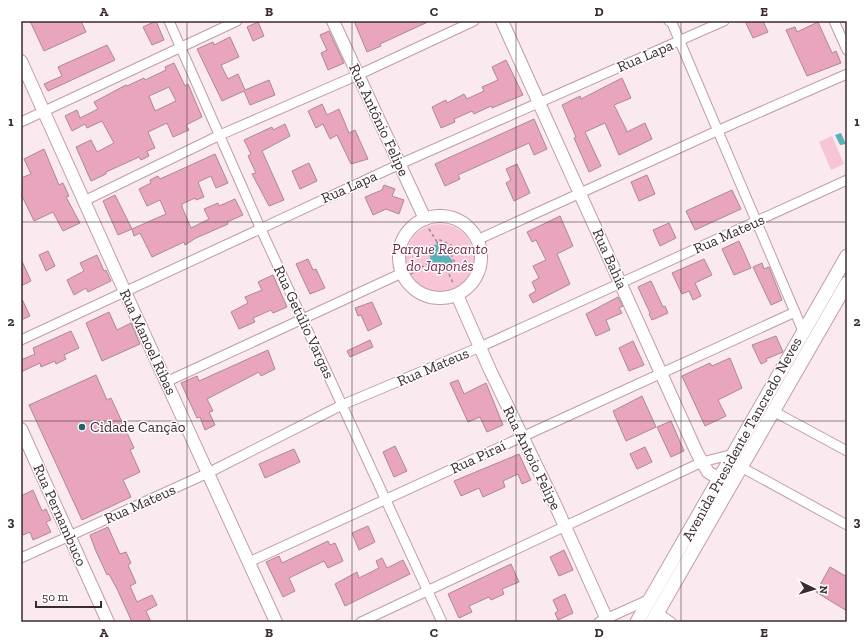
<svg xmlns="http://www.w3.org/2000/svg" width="868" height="643" font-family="'Zilla Slab',serif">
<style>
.green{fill:#f7c5d5}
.water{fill:#59b1ba}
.building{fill:#e9a5bd;stroke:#ad8894;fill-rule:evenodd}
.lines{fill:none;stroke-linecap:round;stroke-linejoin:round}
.minor-casing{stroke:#c29ca8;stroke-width:11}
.tertiary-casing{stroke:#c29ca8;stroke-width:14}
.secondary-casing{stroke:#c29ca8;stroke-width:15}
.path{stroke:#98878d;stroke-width:1.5;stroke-dasharray:3 3;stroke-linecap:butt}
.minor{stroke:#fff;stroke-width:9}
.tertiary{stroke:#fff;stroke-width:12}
.secondary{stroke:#fff;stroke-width:13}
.grid{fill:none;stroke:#3b2b31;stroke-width:1;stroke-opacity:0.55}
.poi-dot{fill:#1b686f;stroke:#fff;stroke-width:1.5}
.labels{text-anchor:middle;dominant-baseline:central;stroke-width:3;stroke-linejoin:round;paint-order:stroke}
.street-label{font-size:15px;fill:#3b2b31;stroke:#fff}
.park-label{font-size:15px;font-style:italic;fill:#782a4c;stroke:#fff}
.poi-label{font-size:15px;fill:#3b2b31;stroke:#fff;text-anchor:start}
.neatline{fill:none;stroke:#3b2b31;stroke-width:1.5}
.grid-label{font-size:13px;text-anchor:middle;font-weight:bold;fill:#3b2b31}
</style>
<rect width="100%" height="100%" fill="#fae9ee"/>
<g class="green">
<polygon points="832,136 844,164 831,170 819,142"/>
<circle cx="440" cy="258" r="34"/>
</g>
<g class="water">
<polygon points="841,133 846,144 840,145 835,135"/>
<path d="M445,243l5,4 -2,8 5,6c-4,7 -11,10 -19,10l1,-5 -4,-2 -2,-12 5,-7z"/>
</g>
<g class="building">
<polygon points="30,21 81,21 86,32 44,51"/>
<polygon points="156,21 164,40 152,45 143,27"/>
<polygon points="354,21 430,21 380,44 381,46 367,52"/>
<polygon points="745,21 763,21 768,32 753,38"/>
<polygon points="258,22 264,36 253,41 247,27"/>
<polygon points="818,22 832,53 836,51 841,63 807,76 786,30 795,27 797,32"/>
<polygon points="329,31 344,63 328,70 321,53 327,50 320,35"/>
<polygon points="230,37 239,57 221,65 228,79 238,74 245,90 269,80 275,95 250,105 244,91 222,101 197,49 213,42 214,45"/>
<polygon points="107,45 115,60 48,91 44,84 62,76 58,67"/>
<polygon points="506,60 523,95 492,108 491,106 474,114 472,111 454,119 455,122 441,128 432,107 446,100 447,103 464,94 467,99 484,91 482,87 498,80 492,67"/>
<path d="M174,63l11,23 3,-2 14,33 -16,8 3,5 -16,7 -6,-14 -19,9 7,16 -8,3 2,5 -8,4 -2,-3 -33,15v2l-15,7 -15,-34 15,-7 6,12 17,-9 -12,-22 -15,7 -2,-4 -13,7 -7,-15 12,-6 3,8 18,-9 -4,-7 32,-17 1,1 17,-8 1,2 21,-10 -1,-3zM169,87l7,14 -21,10 -6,-15z"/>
<polygon points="622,78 631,98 614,105 626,129 627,132 645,123 652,139 619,155 605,123 585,132 601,166 589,172 574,138 576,137 562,105 580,96 581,99"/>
<polygon points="322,104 327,115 339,109 349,133 355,130 368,159 351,164 337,135 330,139 323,124 316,128 308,111"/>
<polygon points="534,119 547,149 534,155 529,143 458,175 460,179 445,186 435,164"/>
<polygon points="285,124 290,136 262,151 284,200 269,206 252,174 256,173 248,156 251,154 244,140 272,127 273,130"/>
<polygon points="44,149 59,185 63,183 69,196 66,197 80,223 63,231 53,212 34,221 21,194 21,178 31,174 24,159"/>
<polygon points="215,154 228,183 216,188 211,176 198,182 204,197 196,200 195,198 182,204 182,207 191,228 209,219 204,209 218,203 219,206 235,199 243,215 227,222 228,224 196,238 185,245 184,242 152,257 140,233 134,236 132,229 166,214 160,200 147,206 139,189 151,183 150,180 158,176 160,179"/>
<polygon points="309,163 317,181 300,189 292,171"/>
<polygon points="517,164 530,193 514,201 506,183 511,180 506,169"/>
<polygon points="647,175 655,194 639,201 631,182"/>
<polygon points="384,185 395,189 392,196 404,200 399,214 386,209 373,215 365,197 382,190"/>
<polygon points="732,190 741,209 695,230 686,211"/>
<polygon points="115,195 132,229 118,235 103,201"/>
<polygon points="560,216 573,246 557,254 570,284 533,303 529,295 536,291 532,282 539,278 533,266 546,260 536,240 532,242 527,232"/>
<polygon points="669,223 676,238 660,246 653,230"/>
<polygon points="739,241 751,268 734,275 722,249"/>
<polygon points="48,251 55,266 46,271 39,255"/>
<polygon points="97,255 104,271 106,270 111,281 88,292 86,288 74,295 67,280 84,271 80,263"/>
<polygon points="21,259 31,281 21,286"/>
<polygon points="308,259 313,270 316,269 325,288 310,294 296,264"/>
<polygon points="704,259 712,275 695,283 701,296 693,300 689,291 682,294 672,273"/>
<polygon points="762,263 764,269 769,267 782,300 771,305 753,267"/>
<polygon points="273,275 287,307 273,313 271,310 253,318 255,322 239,329 231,312 248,303 245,297 262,290 258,282"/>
<polygon points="651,281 663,307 665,306 668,313 652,320 649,314 650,313 638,287"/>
<polygon points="21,297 30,316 21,320"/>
<polygon points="618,297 623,306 619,308 622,313 606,320 610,330 596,336 586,314"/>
<polygon points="372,302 382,324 368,331 361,315 358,316 355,308"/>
<polygon points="109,312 117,330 131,323 140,344 102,361 86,323"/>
<polygon points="71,331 79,348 64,355 66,359 56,364 55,361 41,367 40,363 21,372 21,360 35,354 33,348"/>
<polygon points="776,336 783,352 766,359 767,361 761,364 752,345"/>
<polygon points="370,340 373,347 350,357 347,351"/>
<polygon points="633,341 644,365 629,371 619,348"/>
<polygon points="268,350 275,369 261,376 259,372 207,399 213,411 209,412 215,425 205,430 200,417 197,418 181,383 197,376 199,381"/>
<polygon points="730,358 742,388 718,400 726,416 705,426 682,376 710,363 712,366"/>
<polygon points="96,375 107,400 111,398 134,448 130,450 140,472 123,480 131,497 82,520 29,405"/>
<polygon points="458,380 464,394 486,383 503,425 487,432 480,417 468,422 450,383"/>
<polygon points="642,396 656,427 626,441 613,411"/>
<polygon points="671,421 684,451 671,457 657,427"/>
<polygon points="395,446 407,471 394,477 383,452"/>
<polygon points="645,447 652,462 637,469 630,454"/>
<polygon points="294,449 300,462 265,478 259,464"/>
<polygon points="519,454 531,480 522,484 518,474 503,481 505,487 483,497 479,488 461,496 454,481"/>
<polygon points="33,490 42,511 46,509 51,520 46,522 51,532 33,540 30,532 23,535 21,530 21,496"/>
<polygon points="368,526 375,542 359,550 352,533"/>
<polygon points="108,527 120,554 126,552 131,563 128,565 136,583 130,586 137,602 152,595 157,605 146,611 151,622 132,622 118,591 109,574 107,575 95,549 90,535"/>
<polygon points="328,541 330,545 335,543 343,561 328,568 324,561 289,578 295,591 283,597 266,562 279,556 282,563"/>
<polygon points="564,550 573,570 559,576 550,557"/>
<polygon points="382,558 387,568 403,560 410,574 345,606 335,584 357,572 359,578 379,568 376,561"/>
<polygon points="511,564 519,582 502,589 504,594 491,600 489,597 469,606 472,612 459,618 448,594"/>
<polygon points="830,567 847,577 847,611 816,592"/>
<polygon points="565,594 573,613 558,620 555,613 558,611 553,600"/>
</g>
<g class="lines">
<g class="minor-casing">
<g id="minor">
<polyline points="169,21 259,225 442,622"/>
<polyline points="669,21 672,23 803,331"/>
<polyline points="834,21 847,50"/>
<polyline points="21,122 237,21"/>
<polyline points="84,201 220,135 358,75 474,21"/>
<polyline points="477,240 719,130 847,74"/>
<polyline points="21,340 400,164 724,21"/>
<polyline points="166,382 402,273"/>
<polyline points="773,411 847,451"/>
<polyline points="741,467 847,525"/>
<polyline points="21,558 208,473 342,405 480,347 847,180"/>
<polyline points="249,562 795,312"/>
<polyline points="658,613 671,622"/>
<polyline points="361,622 702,462 734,454"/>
<polyline points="599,622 650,599"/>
</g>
</g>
<g class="tertiary-casing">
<g id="tertiary">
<polyline points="333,21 425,219"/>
<polyline points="502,21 697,453 708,472 726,483"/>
<polyline points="21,61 125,292 276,622"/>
<circle cx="440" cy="257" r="41"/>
<polyline points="457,295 490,370 554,502 608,622"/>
<polyline points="21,429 108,622"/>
</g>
</g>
<g class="secondary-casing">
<g id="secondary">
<polyline points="637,622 847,256"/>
<polyline points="652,622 847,283"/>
</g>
</g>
<g class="path">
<polyline points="429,229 437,242 440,240 451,245 451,254 461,251"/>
<polyline points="437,242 440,254"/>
<polyline points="451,254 455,263 451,270"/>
<polyline points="411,274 431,261"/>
<polyline points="449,274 454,285"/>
</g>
<use href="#minor" class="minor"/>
<use href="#tertiary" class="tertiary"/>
<use href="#secondary" class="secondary"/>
</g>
<path class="grid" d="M187,21v601M352,21v601M516,21v601M681,21v601M21,222h826M21,421h826"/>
<circle class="poi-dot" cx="82" cy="427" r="4"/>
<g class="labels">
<g class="street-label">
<text transform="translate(645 56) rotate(-23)">Rua Lapa</text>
<text transform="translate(379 120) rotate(65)">Rua Antônio Felipe</text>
<text transform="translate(349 187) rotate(-24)">Rua Lapa</text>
<text transform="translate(729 234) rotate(-24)">Rua Mateus</text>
<text transform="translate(610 259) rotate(66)">Rua Bahia</text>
<text transform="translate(304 322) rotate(65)">Rua Getúlio Vargas</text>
<text transform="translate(148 342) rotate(65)">Rua Manoel Ribas</text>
<text transform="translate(433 367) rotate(-23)">Rua Mateus</text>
<text transform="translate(742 439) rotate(-61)">Avenida Presidente Tancredo Neves</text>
<text transform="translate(478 457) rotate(-25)">Rua Piraí</text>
<text transform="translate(532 458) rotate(64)">Rua Antoio Felipe</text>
<text transform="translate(140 504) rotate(-24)">Rua Mateus</text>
<text transform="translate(60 515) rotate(66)">Rua Pernambuco</text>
</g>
<g class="park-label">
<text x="440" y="249">Parque Recanto<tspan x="440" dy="17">do Japonês</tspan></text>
</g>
<g class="poi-label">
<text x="90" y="427">Cidade Canção</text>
</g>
</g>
<rect width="868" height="643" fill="none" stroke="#ffffff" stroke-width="44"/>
<g transform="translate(814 589) rotate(95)" stroke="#ffffff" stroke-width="3" paint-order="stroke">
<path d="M0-3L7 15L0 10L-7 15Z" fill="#3b2b31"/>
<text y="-6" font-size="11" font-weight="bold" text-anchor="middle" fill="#3b2b31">N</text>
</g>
<path d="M36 601v6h65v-6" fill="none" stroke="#3b2b31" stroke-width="2"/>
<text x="42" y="601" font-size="12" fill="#3b2b31" stroke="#ffffff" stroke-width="3" paint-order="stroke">50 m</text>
<rect x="22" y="22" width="824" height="599" class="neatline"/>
<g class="grid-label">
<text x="104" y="16">A</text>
<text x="269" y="16">B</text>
<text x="434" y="16">C</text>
<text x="599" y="16">D</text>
<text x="764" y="16">E</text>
<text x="11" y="126">1</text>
<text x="857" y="126">1</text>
<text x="11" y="326">2</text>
<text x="857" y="326">2</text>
<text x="11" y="526">3</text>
<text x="857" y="526">3</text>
<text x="104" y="637">A</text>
<text x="269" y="637">B</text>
<text x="434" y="637">C</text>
<text x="599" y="637">D</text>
<text x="764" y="637">E</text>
</g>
</svg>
